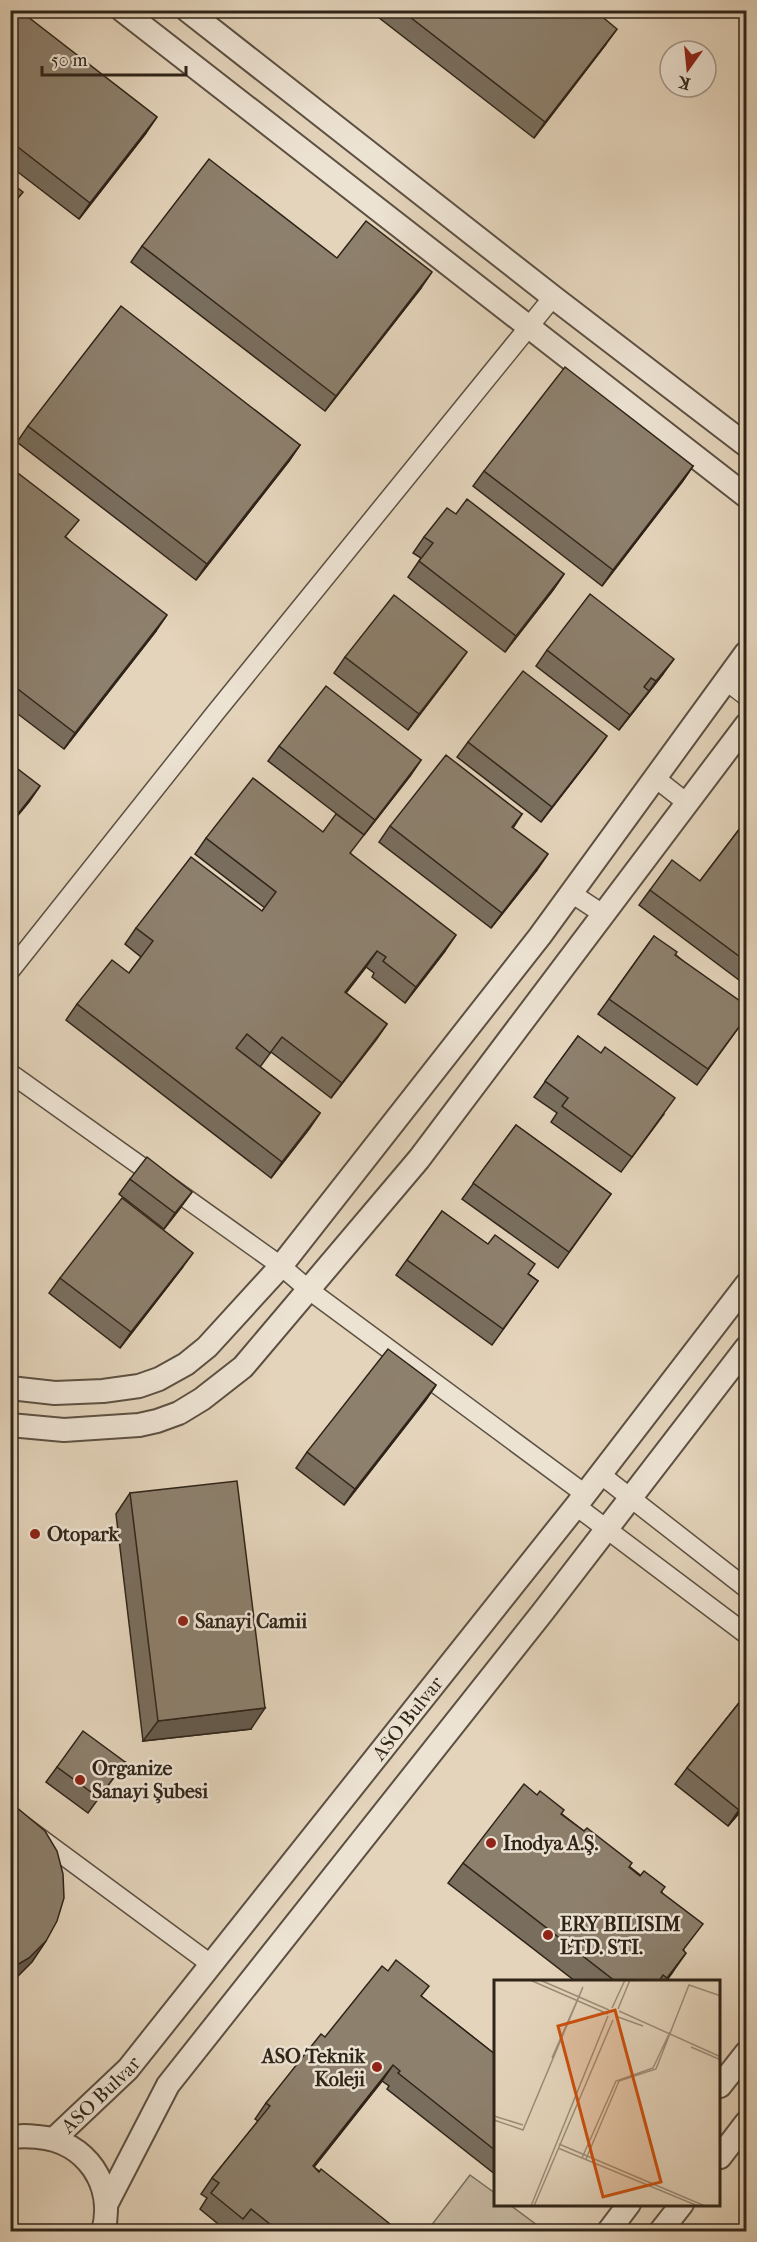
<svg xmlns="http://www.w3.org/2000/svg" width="757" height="2242" font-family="'IM FELL French Canon',serif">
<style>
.green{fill:#c5b69f;stroke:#7a6d5c;stroke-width:1.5}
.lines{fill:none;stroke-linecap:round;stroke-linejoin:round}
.minor-casing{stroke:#5c5042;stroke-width:21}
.tertiary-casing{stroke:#5c5042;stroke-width:26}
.minor{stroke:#ede3d3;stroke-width:18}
.tertiary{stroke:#ede3d3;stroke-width:22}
.wall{fill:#796e5e;stroke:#2f2419;stroke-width:1.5}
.shaded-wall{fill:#635a4c;stroke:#2f2419;stroke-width:1.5}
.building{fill:#8d806d;stroke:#2f2419;stroke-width:1.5}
.poi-dot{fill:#8f2418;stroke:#ede3d3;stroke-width:2}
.labels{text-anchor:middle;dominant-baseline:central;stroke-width:5;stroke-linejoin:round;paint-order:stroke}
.poi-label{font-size:20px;font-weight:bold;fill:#2f2419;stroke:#ede3d3;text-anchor:start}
.street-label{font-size:20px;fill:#2f2419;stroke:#ede3d3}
.inset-road{fill:none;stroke:#9c8e7a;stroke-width:1.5}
.view{fill:#cc510e;fill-opacity:0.15;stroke:#cc510e;stroke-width:3}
.inset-edge{fill:none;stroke:#2f2419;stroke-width:3}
</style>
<rect width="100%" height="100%" fill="#e4d4bb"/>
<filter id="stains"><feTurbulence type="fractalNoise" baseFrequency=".00333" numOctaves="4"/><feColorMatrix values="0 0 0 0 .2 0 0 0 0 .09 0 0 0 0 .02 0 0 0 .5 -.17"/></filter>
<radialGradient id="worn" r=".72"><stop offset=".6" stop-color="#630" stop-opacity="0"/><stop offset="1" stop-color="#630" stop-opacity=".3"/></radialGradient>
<polygon class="green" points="470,2175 496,2194 496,2204 510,2205 545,2231 427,2231"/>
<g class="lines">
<g class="minor-casing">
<g id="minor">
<polyline points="725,680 746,696"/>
<polyline points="654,777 687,803"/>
<polyline points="571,893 603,914"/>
<polyline points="10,971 216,712 553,297"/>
<polyline points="10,1073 281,1266 309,1290 585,1494"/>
<polyline points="600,1474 746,1588"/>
<polyline points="576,1506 746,1634"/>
<polyline points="10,1816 212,1965"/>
</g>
</g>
<g class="tertiary-casing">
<g id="tertiary">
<polyline points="122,10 746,496"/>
<polyline points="187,10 553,297 746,445"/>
<polyline points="10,1388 55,1393 103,1391 139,1386 159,1379 186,1364 207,1347 281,1266 540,936 746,653"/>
<polyline points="10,1425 64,1430 139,1425 157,1421 179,1413 202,1399 243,1367 419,1159 746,725"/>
<polyline points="720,2086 746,2053"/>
<path d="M10,2138c10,-3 18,-2 28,-1 48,4 78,48 65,95"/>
<path id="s1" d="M55,2138l73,-69 448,-563 170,-221"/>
<polyline points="720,2157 746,2123"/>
<polyline points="107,2203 168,2085 542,1613 746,1348"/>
<polyline points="608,2232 629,2204"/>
<polyline points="660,2232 682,2204"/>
</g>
</g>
<use href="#minor" class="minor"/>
<use href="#tertiary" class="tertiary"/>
</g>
<g class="wall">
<polygon points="10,10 146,133 79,219 10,166"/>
<polygon points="369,10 594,10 606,44 534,138"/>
<polygon points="142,246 337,258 421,288 325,411 131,262"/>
<polygon points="28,426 300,445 289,461 196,580 17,442"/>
<polygon points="693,466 682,482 602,586 473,486 484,471"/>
<polygon points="10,467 66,537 156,631 64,749 10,708"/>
<polygon points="456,514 564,574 553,590 505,652 408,577 421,558 413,553 424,537"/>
<polygon points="547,650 663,674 619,730 536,666"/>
<polygon points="345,657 456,667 408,730 334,673"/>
<polygon points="468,742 596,751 541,822 457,757"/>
<polygon points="279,746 421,760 410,776 364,835 268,761"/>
<polygon points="522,814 513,828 537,870 491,928 379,842 390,826"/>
<polygon points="747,819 747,986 639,905 650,890 700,881"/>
<polygon points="206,838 351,854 445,951 405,1003 372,977 374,973 366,967 346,993 387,1024 331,1098 271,1052 260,1067 320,1113 309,1129 271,1178 66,1020 77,1004 129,973 141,957 125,944 136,928 262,911 265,908 195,854"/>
<polygon points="654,936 747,1016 697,1085 598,1014"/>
<polygon points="578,1036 664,1114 621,1172 551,1122 557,1113 534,1097"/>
<polygon points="516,1125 611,1194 558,1268 462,1199"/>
<polygon points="130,1179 181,1207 164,1229 119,1194"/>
<polygon points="442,1211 538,1281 492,1345 396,1275"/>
<polygon points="182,1268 120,1348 49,1293 60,1278"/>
<polygon points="436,1385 425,1401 344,1505 296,1468 307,1452"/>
<polygon points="130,1493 251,1729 143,1741 116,1514"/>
<polygon points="747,1693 747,1817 740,1812 728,1826 675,1784 687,1768"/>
<polygon points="125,1762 88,1813 46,1782 57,1767"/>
<polygon points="562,1814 662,1892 684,1951 672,1973 666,1981 575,1981 448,1883 463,1863"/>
<polygon points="421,1996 496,2055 496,2175 387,2089 389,2086 382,2081 314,2167 400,2232 249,2232 240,2225 235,2232 228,2232 200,2209 207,2198 201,2194 212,2178 258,2121 255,2119 266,2103 325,2037"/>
</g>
<g class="shaded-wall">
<polygon points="617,29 606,44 534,138 545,122"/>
<polygon points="157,117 146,133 79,219 90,203"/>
<polygon points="432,272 421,288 325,411 336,396"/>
<polygon points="300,445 289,461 196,580 207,564"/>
<polygon points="693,466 682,482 602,586 613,570"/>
<polygon points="564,574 553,590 505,652 516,636"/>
<polygon points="167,615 156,631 64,749 75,733"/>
<polygon points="467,652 456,667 408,730 419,714"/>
<polygon points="674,659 663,674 645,697 656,681"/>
<polygon points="649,691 638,706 619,730 630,715"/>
<polygon points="607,736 596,751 541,822 552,807"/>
<polygon points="421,760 410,776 364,835 375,820"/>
<polygon points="40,786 29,802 10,825 10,824"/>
<polygon points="548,854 537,870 491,928 502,913"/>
<polygon points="456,935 445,951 405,1003 416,987"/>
<polygon points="377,951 366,967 334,1008 345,992"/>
<polygon points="387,1024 376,1040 331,1098 342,1083"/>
<polygon points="320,1113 309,1129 271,1178 282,1162"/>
<polygon points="192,1192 181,1207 164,1229 175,1213"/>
<polygon points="193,1253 182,1268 120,1348 131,1332"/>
<polygon points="436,1385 425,1401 344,1505 355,1489"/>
<polygon points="265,1708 251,1729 143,1741 158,1721"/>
<polygon points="747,1801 740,1812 728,1826 739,1810"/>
<polygon points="46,1941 32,1962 15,1979 10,1981 10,1969"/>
<polygon points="686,1953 672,1973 666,1981 665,1981"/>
<polygon points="393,2065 382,2081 302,2182 313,2166"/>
</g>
<g class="building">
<polygon points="10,10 19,10 157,117 90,203 10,141"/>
<polygon points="401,10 594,10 617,29 545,122"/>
<polygon points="209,159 337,258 366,221 432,272 336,396 142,246"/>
<polygon points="10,182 23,192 10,208"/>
<polygon points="121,306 300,445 207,564 28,426"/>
<polygon points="565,367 693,466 613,570 484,471"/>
<polygon points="10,467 79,520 65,537 167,615 75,733 10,683"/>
<polygon points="467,499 564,574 516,636 419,561 433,543 424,537 447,508 456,514"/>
<polygon points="590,594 674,659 656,681 651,678 644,687 649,691 630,715 547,650"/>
<polygon points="394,595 467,652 419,714 345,657"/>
<polygon points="523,671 607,736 552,807 468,742"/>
<polygon points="326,686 421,760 375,820 279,746"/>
<polygon points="446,755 522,814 512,827 548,854 502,913 390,826"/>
<polygon points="10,763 40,786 10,824"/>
<polygon points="253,778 323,832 336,814 364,835 350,853 456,935 416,987 383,961 386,957 377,951 345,992 387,1024 342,1083 282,1037 270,1053 247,1034 236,1048 320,1113 282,1162 77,1004 112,960 129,973 153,941 136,928 191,857 262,911 276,892 206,838"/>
<polygon points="747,819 747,962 650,890 672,860 700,881"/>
<polygon points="654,936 677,952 675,955 747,1006 747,1016 708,1069 609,999"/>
<polygon points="578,1036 601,1053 605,1047 675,1098 632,1157 562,1106 568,1098 545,1081"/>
<polygon points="516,1125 611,1194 569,1252 473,1183"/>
<polygon points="147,1157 192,1192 175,1213 130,1179"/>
<polygon points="122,1198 193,1253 131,1332 60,1278"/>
<polygon points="442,1211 488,1244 495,1235 535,1264 528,1274 538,1281 503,1329 407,1260"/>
<polygon points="388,1349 436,1385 355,1489 307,1452"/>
<polygon points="237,1481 265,1708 158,1721 130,1493"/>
<polygon points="747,1693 747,1801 739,1810 687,1768"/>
<polygon points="83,1731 125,1762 99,1798 57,1767"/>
<polygon points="524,1784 537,1795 540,1791 564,1810 561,1814 584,1831 587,1828 632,1863 629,1867 640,1876 644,1871 665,1887 661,1892 703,1924 683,1950 686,1953 667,1978 663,1975 659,1981 615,1981 463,1863"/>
<polygon points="10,1802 45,1831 57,1851 63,1874 64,1898 57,1921 46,1941 29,1958 10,1969"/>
<polygon points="396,1960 429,1986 421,1996 496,2055 496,2151 398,2073 400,2071 393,2065 313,2166 319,2172 321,2169 400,2232 280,2232 251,2209 243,2219 211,2193 219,2183 212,2178 270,2106 266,2103 321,2034 325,2037 382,1966 388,1971"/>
</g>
<g class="poi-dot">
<circle cx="35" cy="1534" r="6"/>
<circle cx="183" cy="1621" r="6"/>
<circle cx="80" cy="1780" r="6"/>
<circle cx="491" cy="1843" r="6"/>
<circle cx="548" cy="1935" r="6"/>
<circle cx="377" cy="2067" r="6"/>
</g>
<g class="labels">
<g class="poi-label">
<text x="47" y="1534">Otopark</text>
<text x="195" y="1621">Sanayi Camii</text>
<text x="92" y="1768">Organize<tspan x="92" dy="23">Sanayi Şubesi</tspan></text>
<text x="503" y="1843">Inodya A.Ş.</text>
<text x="560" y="1924">ERY BILISIM<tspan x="560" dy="23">LTD. STI.</tspan></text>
<text x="365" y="2056" text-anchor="end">ASO Teknik<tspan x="365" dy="23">Koleji</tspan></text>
</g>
<g class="street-label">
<text stroke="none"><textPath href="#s1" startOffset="549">ASO Bulvar</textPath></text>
<text stroke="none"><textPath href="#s1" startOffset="63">ASO Bulvar</textPath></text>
</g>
</g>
<g transform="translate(494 1980)">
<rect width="226" height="226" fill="#e4d4bb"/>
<path class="inset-road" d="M36,0l78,34M46,0l69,30M118,28l13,-28M124,29l12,-29M125,31l102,46M124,37l25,9M197,67l30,13M58,78l31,-71M0,136l29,9M0,140l29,10 60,-143M65,164l146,62M64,168l140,58M88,178l34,-77 37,-13 17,-36M92,179l33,-78 37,-12 33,-84 32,11M37,226l77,-190M40,226l79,-186"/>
<path class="view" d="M121,30l46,172 -58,15 -45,-171z"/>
<rect width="226" height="226" class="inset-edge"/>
</g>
<rect width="757" height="2242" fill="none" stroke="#e4d4bb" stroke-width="36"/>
<rect x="12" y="12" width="733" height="2218" fill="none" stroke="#2f2419" stroke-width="3"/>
<rect x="18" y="18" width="721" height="2206" fill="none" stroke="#2f2419" stroke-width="1.5"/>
<g transform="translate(688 69) rotate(195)"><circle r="28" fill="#ede3d3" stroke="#a19789" stroke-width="1.5"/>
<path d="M0-4.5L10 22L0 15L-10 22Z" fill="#8f2418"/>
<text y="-9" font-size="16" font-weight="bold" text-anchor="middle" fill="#2f2419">K</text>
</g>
<path d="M42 66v9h144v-9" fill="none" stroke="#2f2419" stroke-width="3"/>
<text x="51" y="66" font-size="18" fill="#2f2419" stroke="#ede3d3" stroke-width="4.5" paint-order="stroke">50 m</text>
<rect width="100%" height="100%" filter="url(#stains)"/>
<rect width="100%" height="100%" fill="url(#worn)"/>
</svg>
